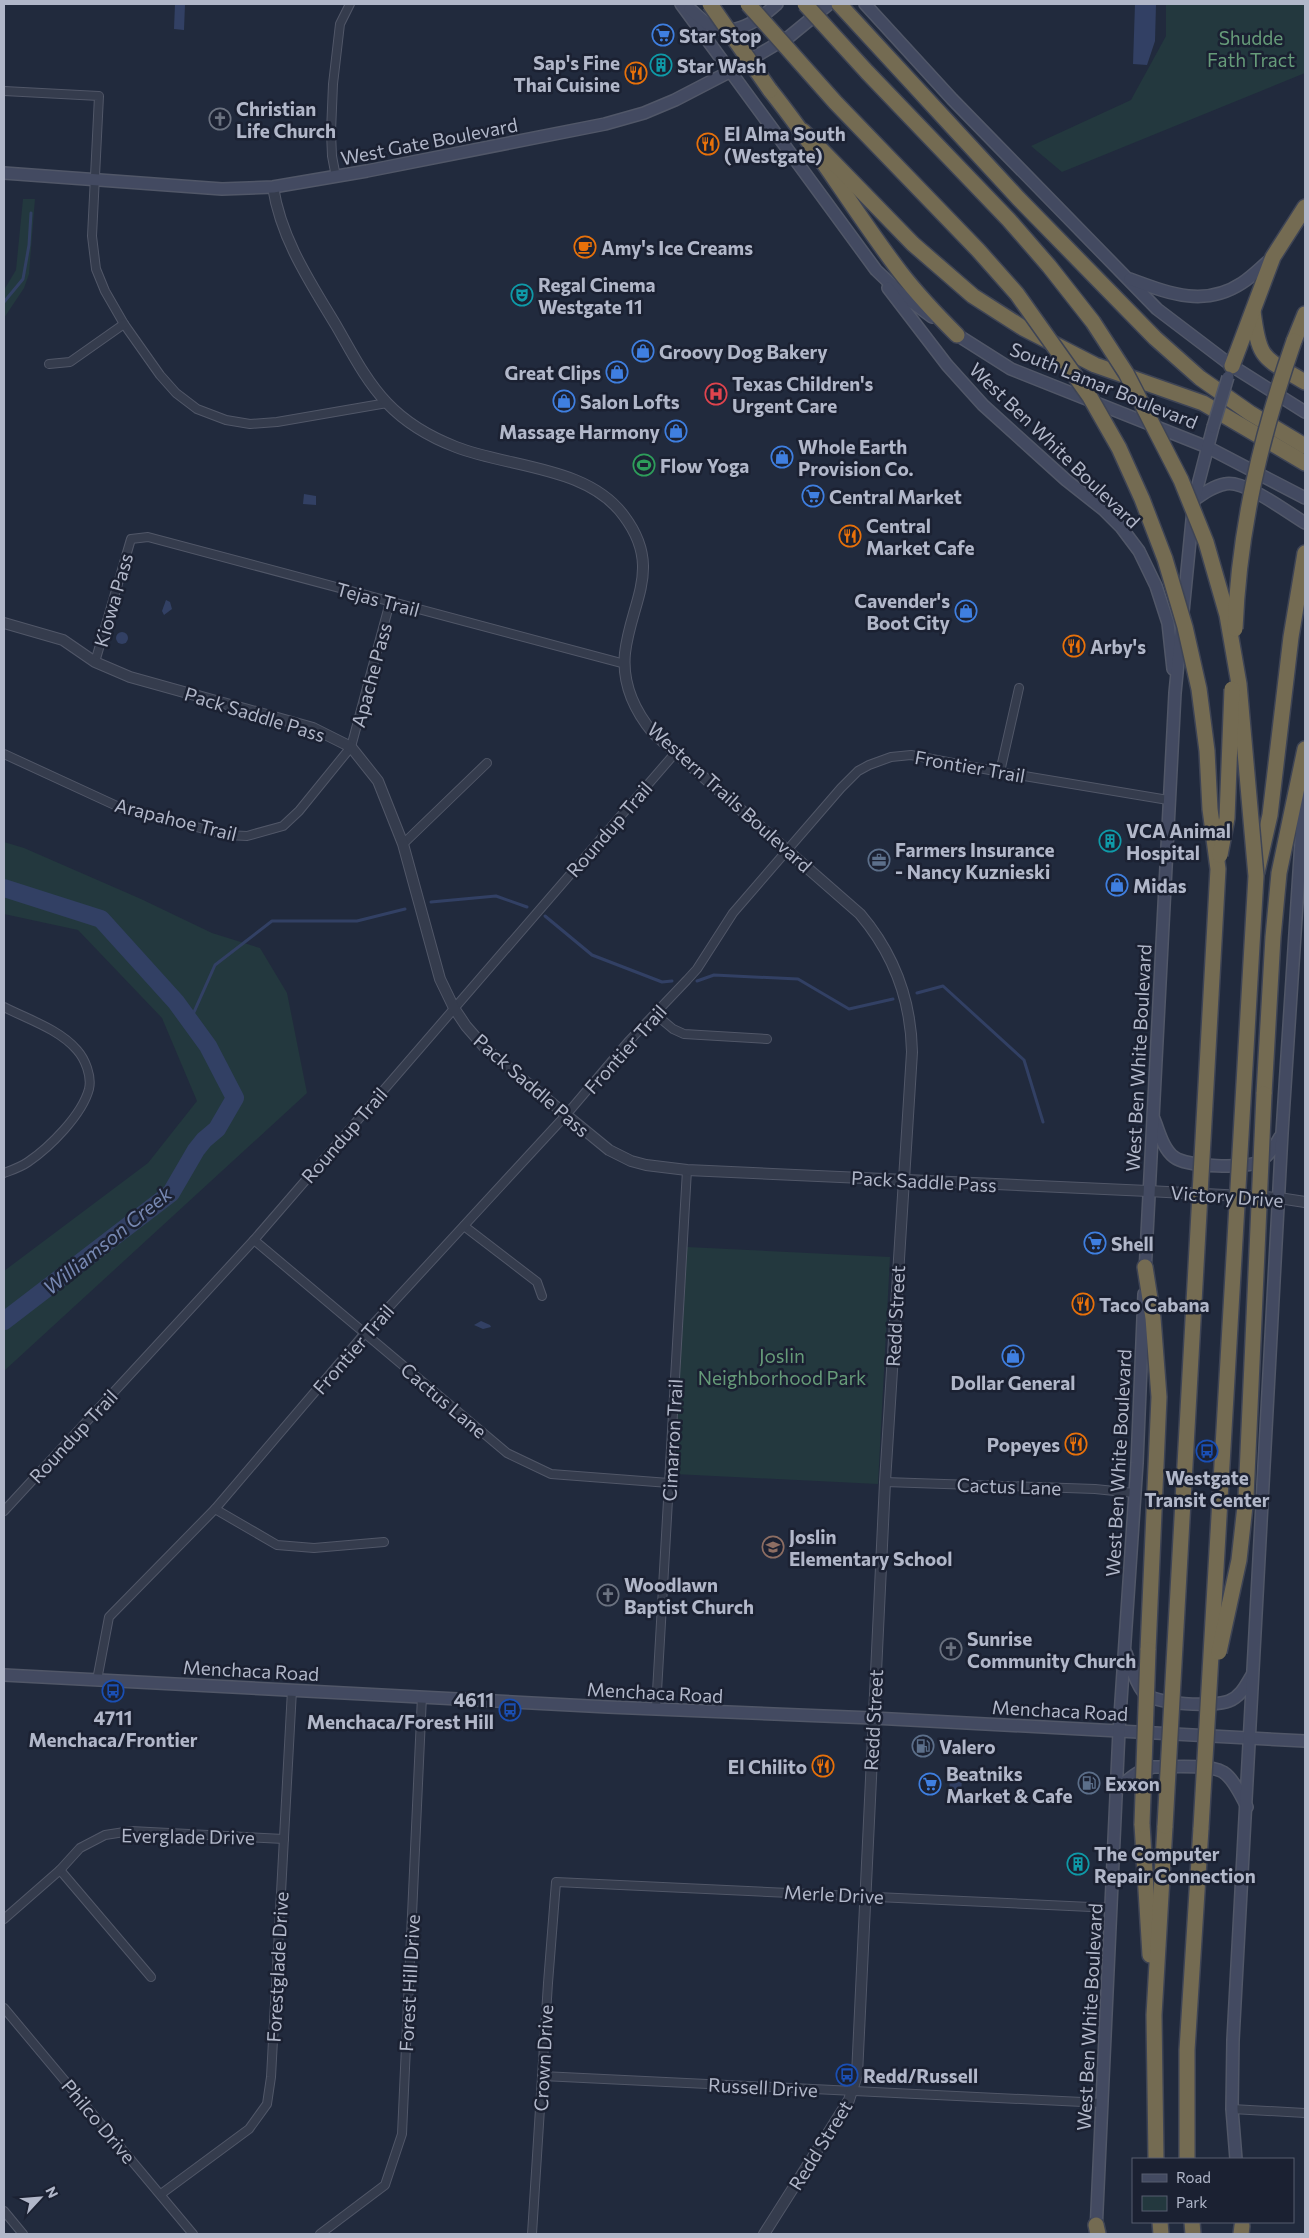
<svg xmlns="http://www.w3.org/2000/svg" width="1309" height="2238" font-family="Commissioner,sans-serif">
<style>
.green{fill:#23383e}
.water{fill:#324064}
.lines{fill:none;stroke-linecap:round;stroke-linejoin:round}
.stream{stroke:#324064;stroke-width:3}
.river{stroke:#324064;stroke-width:18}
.minor-casing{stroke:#515768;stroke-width:10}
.tertiary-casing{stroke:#515768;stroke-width:12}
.secondary-casing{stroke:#515768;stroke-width:14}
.motorway-casing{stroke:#3e4455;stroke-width:18}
.minor{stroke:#353c4d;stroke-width:8}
.tertiary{stroke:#353c4d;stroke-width:10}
.secondary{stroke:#434a61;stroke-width:11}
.motorway{stroke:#746b52;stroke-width:15}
.secondary-bridge-casing{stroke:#515768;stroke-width:14;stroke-linecap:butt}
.motorway-bridge-casing{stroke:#3e4455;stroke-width:18;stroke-linecap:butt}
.secondary-bridge{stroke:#434a61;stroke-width:11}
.motorway-bridge{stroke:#746b52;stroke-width:15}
.labels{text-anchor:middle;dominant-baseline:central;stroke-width:5;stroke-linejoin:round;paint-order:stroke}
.poi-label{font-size:19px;font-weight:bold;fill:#b1b7c9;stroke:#1b2132;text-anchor:start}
.park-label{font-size:19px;fill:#669b79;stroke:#1b2132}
.street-label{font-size:19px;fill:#b1b7c9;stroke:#1b2132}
.water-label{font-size:20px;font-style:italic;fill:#7788b2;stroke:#1b2132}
</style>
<rect width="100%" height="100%" fill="#212a3d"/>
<g class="green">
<polygon points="1166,4 1305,4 1305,73 1062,172 1031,146 1131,100 1166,36"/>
<polygon points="23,199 35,199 29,274 24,288 4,318 4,290 16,270"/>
<polygon points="4,842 24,848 141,899 212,933 260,948 287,993 307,1093 4,1371 4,1271 148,1163 197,1101 162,1018 78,930 4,914"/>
<polygon points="687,1247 890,1257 878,1484 674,1474"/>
</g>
<g class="water">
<polygon points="175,4 185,4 184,30 174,29"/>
<polygon points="1135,4 1156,4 1155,41 1147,65 1133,64"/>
<polygon points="304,494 316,496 316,505 303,504"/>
<polygon points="166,600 170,602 172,609 164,615 162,611"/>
<circle cx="122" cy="638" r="6"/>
<polygon points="481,1321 490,1325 491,1327 483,1329 474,1325"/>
<polygon points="950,1775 962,1775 961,1800 949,1799"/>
</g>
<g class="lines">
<g class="stream">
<polyline points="4,302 23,279 29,245 31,213"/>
<polyline points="431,902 496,896 527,907"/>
<polyline points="545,916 592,955 662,982 672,981"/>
<polyline points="697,981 714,975 798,979 849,1009 893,999"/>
<polyline points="917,993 943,986 1024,1060 1043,1122"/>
<polyline points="190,1021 215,965 272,921 357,921 405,909"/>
</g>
<polyline class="river" points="4,888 101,919 176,1002 208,1046 235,1098 217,1129 204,1140 196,1150 171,1193 4,1321"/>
<g class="minor-casing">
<g id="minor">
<polyline points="4,91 99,96 92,236 96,269 105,291 124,324 160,375 176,393 197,409 226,420 250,424 277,422 387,403"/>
<polyline points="336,177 332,156 331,132 333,84 340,24 350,4"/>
<polyline points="49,364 70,362 124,324"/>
<polyline points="95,662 131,539 148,537 625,664"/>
<polyline points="4,754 119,807 227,835 247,836 283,826 299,811 351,747 390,602"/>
<polyline points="1000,772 1019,688"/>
<polyline points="403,844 487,763"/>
<path d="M4,1007c23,12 55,22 73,43 8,9 15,26 12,39 -7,26 -39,58 -61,73 -7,5 -16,8 -24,11"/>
<polyline points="655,1014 673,1029 684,1034 767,1039"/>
<polyline points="464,1226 537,1282 542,1296"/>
<polyline points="254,1240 507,1453 551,1474 669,1483"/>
<polyline points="885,1482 1095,1489 1134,1493"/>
<polyline points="215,1509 277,1545 314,1548 384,1542"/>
<polyline points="4,1511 254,1240 676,752"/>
<polyline points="97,1680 109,1617 215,1509 365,1333 566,1115 628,1042 687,980 697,969 733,913 841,788 858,771 869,765 891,757 911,755 1000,772 1168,800"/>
<polyline points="656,1709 687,1170"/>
<polyline points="60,1870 151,1977"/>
<polyline points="4,1919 60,1870 80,1848 105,1835 131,1831 284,1839"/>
<polyline points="4,2008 193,2234"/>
<polyline points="542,2076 1103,2103"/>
<polyline points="1232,2109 1305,2113"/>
<polyline points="161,2194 249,2129 267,2104 271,2077 292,1690"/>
<polyline points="4,2211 23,2234"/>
<polyline points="320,2234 385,2185 402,2134 422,1696"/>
<polyline points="532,2234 548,1983 556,1882 1112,1908"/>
</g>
</g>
<g class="tertiary-casing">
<g id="tertiary">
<path d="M273,187c8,52 37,95 64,140 15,26 29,54 50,76 19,20 43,34 69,44 54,21 132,19 168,69 39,52 7,85 1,137 -3,30 9,57 28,80l207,181c34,40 51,86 52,138l-27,430 -28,593 -8,25 -85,134"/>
<polyline points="4,623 63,640 95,662 130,677 313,728 351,747 378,781 403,844 440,979 454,1008 466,1026 487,1050 609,1150 631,1161 646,1165 687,1170 1148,1191 1279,1198 1305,1202"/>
</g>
</g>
<g class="secondary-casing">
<g id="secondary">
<polyline points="681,4 876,270 900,293 932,317"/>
<polyline points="865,4 952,99 1157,309 1232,366 1305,412"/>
<path d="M690,9c6,5 13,12 19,16 25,14 50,-5 68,-21"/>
<polyline points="4,173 222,189 273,187 367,171 605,124 644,113 675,100 729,72 790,36 829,4"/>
<path d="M1130,279c38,14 74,29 112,4 11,-7 20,-17 30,-25"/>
<polyline points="888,288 947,365 983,405 1066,480 1104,510 1121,527 1139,551 1156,586 1168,623 1173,669"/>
<polyline points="951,331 1011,369 1207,447 1305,498"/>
<path d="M1194,500c10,-7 20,-14 31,-16 19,-5 63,29 80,39"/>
<path d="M1154,1119c5,12 9,30 20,38 12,10 73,12 87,4 9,-7 14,-15 19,-24"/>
<polyline points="1145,1273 1175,693 1194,500 1213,427"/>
<path d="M1126,1653c5,13 9,29 17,39 11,13 71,15 86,9 12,-5 17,-16 23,-26"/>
<polyline points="4,1675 608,1707 873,1718 1305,1741"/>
<path d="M1118,1788c11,-9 21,-19 36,-21 17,0 55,-3 69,5 11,7 18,24 24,35"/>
<polyline points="1236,2159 1232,2109 1233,2040 1282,1133 1305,780"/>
<polyline points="1096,2232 1119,1731 1137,1463 1144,1294"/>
</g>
</g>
<g class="motorway-casing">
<g id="motorway">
<polyline points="839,4 1018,198 1155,338 1200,378 1250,413 1305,446"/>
<path d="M770,90c47,58 85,123 131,183 17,22 36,42 56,62"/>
<polyline points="803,131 913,244 973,296 1023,328 1095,365 1203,403 1305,463"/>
<path d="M1253,311c6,50 10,46 52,71"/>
<polyline points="1294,341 1305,314"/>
<polyline points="1232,366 1273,257 1305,207"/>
<polyline points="1257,872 1270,815 1291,637 1305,553"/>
<polyline points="1264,1094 1273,937 1279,873 1305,749"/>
<polyline points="1145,1267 1153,1318 1159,1397 1148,1650"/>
<polyline points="1142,1824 1150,1955"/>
<polyline points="1156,2159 1154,2015 1165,1826"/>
<polyline points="1187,2159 1187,2050 1201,1828"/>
<polyline points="1160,2222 1161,2234"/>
<polyline points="1192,2222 1193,2234"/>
<polyline points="1096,2225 1098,2234"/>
<polyline points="1241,2234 1242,2226"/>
</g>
</g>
<use href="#minor" class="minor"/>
<use href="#tertiary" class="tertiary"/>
<use href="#secondary" class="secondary"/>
<use href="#motorway" class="motorway"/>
<g class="secondary-bridge-casing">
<polyline id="secondary-bridge" points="1213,427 1228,377"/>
</g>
<g class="motorway-bridge-casing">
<g id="motorway-bridge">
<polyline points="710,4 770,90"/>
<polyline points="748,4 835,102 978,250 1017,294 1090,397 1119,448 1142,499 1165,559 1185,627 1199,689 1207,751 1210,809 1218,869 1165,1826"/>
<polyline points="805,4 867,72 1009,220 1049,266 1093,322 1126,373 1181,480 1206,542 1227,615 1239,684 1256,876 1201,1828"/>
<path d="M1235,629c4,-101 26,-193 59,-288"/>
<polyline points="1220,855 1227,818 1232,689"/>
<polyline points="1219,1652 1239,1560 1246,1497 1264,1094"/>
<polyline points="1142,1824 1148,1650"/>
</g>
</g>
<use href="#secondary-bridge" class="secondary-bridge"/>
<use href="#motorway-bridge" class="motorway-bridge"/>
</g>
<defs>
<g id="supermarket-ring" transform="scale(1.125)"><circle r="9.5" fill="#1b2132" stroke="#3f7fe0" stroke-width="1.5"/><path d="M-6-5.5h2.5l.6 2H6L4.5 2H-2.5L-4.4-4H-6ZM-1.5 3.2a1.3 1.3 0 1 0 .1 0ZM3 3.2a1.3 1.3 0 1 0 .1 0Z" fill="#3f7fe0"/></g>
<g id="building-ring" transform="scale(1.125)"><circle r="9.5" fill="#1b2132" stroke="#0f9aa8" stroke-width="1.5"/><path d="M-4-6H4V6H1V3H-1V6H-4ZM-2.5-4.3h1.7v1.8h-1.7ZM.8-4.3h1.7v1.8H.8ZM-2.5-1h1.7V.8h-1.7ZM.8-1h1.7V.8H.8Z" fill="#0f9aa8"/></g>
<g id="restaurant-ring" transform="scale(1.125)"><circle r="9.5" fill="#1b2132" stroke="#e8710a" stroke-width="1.5"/><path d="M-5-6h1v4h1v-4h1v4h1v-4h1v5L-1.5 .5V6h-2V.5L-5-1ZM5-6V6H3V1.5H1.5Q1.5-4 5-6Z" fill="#e8710a"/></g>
<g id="church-ring" transform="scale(1.125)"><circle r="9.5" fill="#1b2132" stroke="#6b7280" stroke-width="1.5"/><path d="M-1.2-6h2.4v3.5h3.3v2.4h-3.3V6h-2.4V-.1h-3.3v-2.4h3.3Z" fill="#6b7280"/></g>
<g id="cafe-ring" transform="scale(1.125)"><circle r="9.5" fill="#1b2132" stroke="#e8710a" stroke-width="1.5"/><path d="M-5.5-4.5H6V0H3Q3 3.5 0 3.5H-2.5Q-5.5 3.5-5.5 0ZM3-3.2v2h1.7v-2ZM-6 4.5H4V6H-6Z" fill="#e8710a"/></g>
<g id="theatre-ring" transform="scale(1.125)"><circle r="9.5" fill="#1b2132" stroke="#0f9aa8" stroke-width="1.5"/><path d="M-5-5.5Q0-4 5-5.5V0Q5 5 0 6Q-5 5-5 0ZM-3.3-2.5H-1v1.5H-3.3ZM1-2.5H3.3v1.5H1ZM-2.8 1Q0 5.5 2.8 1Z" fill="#0f9aa8"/></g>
<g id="shop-ring" transform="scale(1.125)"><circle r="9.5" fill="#1b2132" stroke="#3f7fe0" stroke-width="1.5"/><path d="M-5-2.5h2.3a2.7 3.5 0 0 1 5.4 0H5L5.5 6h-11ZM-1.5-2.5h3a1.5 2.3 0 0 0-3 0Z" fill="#3f7fe0"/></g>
<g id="hospital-ring" transform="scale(1.125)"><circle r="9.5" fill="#1b2132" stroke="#e0444e" stroke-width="1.5"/><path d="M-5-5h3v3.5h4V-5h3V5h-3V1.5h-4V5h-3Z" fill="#e0444e"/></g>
<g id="stadium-ring" transform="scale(1.125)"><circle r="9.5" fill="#1b2132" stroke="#2e9e5b" stroke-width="1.5"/><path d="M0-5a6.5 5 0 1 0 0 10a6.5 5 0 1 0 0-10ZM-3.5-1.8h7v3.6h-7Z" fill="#2e9e5b"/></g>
<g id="office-ring" transform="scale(1.125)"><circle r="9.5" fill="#1b2132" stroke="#5c6f8a" stroke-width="1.5"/><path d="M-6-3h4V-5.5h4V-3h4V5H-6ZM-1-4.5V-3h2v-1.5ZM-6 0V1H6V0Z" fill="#5c6f8a"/></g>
<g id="bus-ring" transform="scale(1.125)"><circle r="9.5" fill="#1b2132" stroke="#1a4fb4" stroke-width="1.5"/><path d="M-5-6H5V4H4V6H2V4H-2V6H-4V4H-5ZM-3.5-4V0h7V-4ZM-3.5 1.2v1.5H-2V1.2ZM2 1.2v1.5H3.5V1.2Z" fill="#1a4fb4"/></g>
<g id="school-ring" transform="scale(1.125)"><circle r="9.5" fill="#1b2132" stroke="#8d6e63" stroke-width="1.5"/><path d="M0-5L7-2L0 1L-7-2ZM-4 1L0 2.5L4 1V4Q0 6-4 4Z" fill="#8d6e63"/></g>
<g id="fuel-ring" transform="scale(1.125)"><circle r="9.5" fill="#1b2132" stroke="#5c6f8a" stroke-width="1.5"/><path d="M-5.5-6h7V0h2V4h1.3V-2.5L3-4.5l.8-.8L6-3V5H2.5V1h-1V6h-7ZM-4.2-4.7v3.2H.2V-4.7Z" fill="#5c6f8a"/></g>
</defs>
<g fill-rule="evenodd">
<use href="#supermarket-ring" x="663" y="35"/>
<use href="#building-ring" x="661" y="65"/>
<use href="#restaurant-ring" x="636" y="73"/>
<use href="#church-ring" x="220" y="119"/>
<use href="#restaurant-ring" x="708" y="144"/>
<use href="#cafe-ring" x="585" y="247"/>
<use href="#theatre-ring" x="522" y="295"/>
<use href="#shop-ring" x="643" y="351"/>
<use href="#shop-ring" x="617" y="372"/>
<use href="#hospital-ring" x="716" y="394"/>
<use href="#shop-ring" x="564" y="401"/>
<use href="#shop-ring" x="676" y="431"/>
<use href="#shop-ring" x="782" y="457"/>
<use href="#stadium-ring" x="644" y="465"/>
<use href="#supermarket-ring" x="813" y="496"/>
<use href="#restaurant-ring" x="850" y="536"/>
<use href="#shop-ring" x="966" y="611"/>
<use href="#restaurant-ring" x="1074" y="646"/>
<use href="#building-ring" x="1110" y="841"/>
<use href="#office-ring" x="879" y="860"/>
<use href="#shop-ring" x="1117" y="885"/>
<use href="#supermarket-ring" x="1095" y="1243"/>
<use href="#restaurant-ring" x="1083" y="1304"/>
<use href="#shop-ring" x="1013" y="1356"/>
<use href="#restaurant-ring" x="1076" y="1444"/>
<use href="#bus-ring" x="1207" y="1451"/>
<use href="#school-ring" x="773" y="1547"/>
<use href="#church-ring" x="608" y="1595"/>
<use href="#church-ring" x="951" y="1649"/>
<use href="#bus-ring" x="113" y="1691"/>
<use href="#bus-ring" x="510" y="1710"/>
<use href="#fuel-ring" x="923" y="1746"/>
<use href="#restaurant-ring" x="823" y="1766"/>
<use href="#fuel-ring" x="1089" y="1783"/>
<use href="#supermarket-ring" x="930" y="1784"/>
<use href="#building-ring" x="1078" y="1864"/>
<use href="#bus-ring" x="847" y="2075"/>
</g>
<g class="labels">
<g class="poi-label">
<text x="679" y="35">Star Stop</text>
<text x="620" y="62" text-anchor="end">Sap's Fine<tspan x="620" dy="22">Thai Cuisine</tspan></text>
<text x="677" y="65">Star Wash</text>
<text x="236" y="108">Christian<tspan x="236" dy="22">Life Church</tspan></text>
<text x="724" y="133">El Alma South<tspan x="724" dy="22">(Westgate)</tspan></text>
<text x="601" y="247">Amy's Ice Creams</text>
<text x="538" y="284">Regal Cinema<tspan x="538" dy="22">Westgate 11</tspan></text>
<text x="659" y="351">Groovy Dog Bakery</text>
<text x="601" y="372" text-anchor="end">Great Clips</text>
<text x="732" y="383">Texas Children's<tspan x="732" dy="22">Urgent Care</tspan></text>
<text x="580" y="401">Salon Lofts</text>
<text x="660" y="431" text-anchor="end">Massage Harmony</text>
<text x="798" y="446">Whole Earth<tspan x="798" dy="22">Provision Co.</tspan></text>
<text x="660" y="465">Flow Yoga</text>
<text x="829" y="496">Central Market</text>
<text x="866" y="525">Central<tspan x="866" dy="22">Market Cafe</tspan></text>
<text x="950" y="600" text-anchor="end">Cavender's<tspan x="950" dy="22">Boot City</tspan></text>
<text x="1090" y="646">Arby's</text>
<text x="1126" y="830">VCA Animal<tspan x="1126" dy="22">Hospital</tspan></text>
<text x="895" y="849">Farmers Insurance<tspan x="895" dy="22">- Nancy Kuznieski</tspan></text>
<text x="1133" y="885">Midas</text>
<text x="1111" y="1243">Shell</text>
<text x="1099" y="1304">Taco Cabana</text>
<text x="1013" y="1382" text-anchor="middle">Dollar General</text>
<text x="1060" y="1444" text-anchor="end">Popeyes</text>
<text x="1207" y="1477" text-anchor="middle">Westgate<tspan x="1207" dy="22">Transit Center</tspan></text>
<text x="789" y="1536">Joslin<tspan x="789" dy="22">Elementary School</tspan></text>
<text x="624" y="1584">Woodlawn<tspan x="624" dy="22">Baptist Church</tspan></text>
<text x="967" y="1638">Sunrise<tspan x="967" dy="22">Community Church</tspan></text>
<text x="494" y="1699" text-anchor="end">4611<tspan x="494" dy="22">Menchaca/Forest Hill</tspan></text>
<text x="113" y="1717" text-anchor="middle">4711<tspan x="113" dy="22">Menchaca/Frontier</tspan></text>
<text x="939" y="1746">Valero</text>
<text x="807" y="1766" text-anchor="end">El Chilito</text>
<text x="946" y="1773">Beatniks<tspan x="946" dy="22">Market &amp; Cafe</tspan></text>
<text x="1105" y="1783">Exxon</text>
<text x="1094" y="1853">The Computer<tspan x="1094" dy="22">Repair Connection</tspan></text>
<text x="863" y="2075">Redd/Russell</text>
</g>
<g class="park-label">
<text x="1251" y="37">Shudde<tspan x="1251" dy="22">Fath Tract</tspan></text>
<text x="782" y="1355">Joslin<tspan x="782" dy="22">Neighborhood Park</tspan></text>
</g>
<g class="street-label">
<text transform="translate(429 141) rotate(-11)">West Gate Boulevard</text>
<text transform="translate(1104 385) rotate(22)">South Lamar Boulevard</text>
<text transform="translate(1055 445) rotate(44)">West Ben White Boulevard</text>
<text transform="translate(378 599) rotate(15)">Tejas Trail</text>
<text transform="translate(113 600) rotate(-74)">Kiowa Pass</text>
<text transform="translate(371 675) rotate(-75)">Apache Pass</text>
<text transform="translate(255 714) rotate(17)">Pack Saddle Pass</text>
<text transform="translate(970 766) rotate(10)">Frontier Trail</text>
<text transform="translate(730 797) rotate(42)">Western Trails Boulevard</text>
<text transform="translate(176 819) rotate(14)">Arapahoe Trail</text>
<text transform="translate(609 829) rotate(-49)">Roundup Trail</text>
<text transform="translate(625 1049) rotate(-48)">Frontier Trail</text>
<text transform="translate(1138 1058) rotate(-87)">West Ben White Boulevard</text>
<text transform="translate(532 1085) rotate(41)">Pack Saddle Pass</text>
<text transform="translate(344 1135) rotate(-49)">Roundup Trail</text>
<text transform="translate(924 1181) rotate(3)">Pack Saddle Pass</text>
<text transform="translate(1227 1196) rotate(4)">Victory Drive</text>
<text transform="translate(895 1316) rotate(-87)">Redd Street</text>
<text transform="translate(353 1349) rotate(-49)">Frontier Trail</text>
<text transform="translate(444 1400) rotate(40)">Cactus Lane</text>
<text transform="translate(73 1436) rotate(-47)">Roundup Trail</text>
<text transform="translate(672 1440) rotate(-87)">Cimarron Trail</text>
<text transform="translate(1118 1463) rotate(-87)">West Ben White Boulevard</text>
<text transform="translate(1009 1486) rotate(2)">Cactus Lane</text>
<text transform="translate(251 1670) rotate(3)">Menchaca Road</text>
<text transform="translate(655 1692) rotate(3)">Menchaca Road</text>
<text transform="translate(1060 1710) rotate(3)">Menchaca Road</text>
<text transform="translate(873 1720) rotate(-87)">Redd Street</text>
<text transform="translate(188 1836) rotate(1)">Everglade Drive</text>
<text transform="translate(834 1894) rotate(3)">Merle Drive</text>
<text transform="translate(277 1967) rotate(-87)">Forestglade Drive</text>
<text transform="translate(409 1983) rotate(-87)">Forest Hill Drive</text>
<text transform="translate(1089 2017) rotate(-87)">West Ben White Boulevard</text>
<text transform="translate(543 2058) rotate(-87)">Crown Drive</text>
<text transform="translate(763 2087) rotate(3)">Russell Drive</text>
<text transform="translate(99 2121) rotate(50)">Philco Drive</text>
<text transform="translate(820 2145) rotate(-58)">Redd Street</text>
</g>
<g class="water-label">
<text transform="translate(107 1240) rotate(-39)">Williamson Creek</text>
</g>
</g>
<rect width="1309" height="2238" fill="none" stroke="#b1b7c9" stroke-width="10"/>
<rect x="1132" y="2158" width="162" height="65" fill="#1b2132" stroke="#575d6e"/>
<rect x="1142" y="2174" width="25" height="8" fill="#434a61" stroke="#575d6e"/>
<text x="1176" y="2183" font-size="15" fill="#b1b7c9">Road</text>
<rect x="1142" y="2196" width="25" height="15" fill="#23383e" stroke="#575d6e"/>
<text x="1176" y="2208" font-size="15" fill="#b1b7c9">Park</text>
<g transform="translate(40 2198) rotate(64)" stroke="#1b2132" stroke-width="4" paint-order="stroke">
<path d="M0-4L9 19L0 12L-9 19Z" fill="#b1b7c9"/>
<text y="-8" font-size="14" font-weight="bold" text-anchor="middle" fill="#b1b7c9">N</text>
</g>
</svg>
